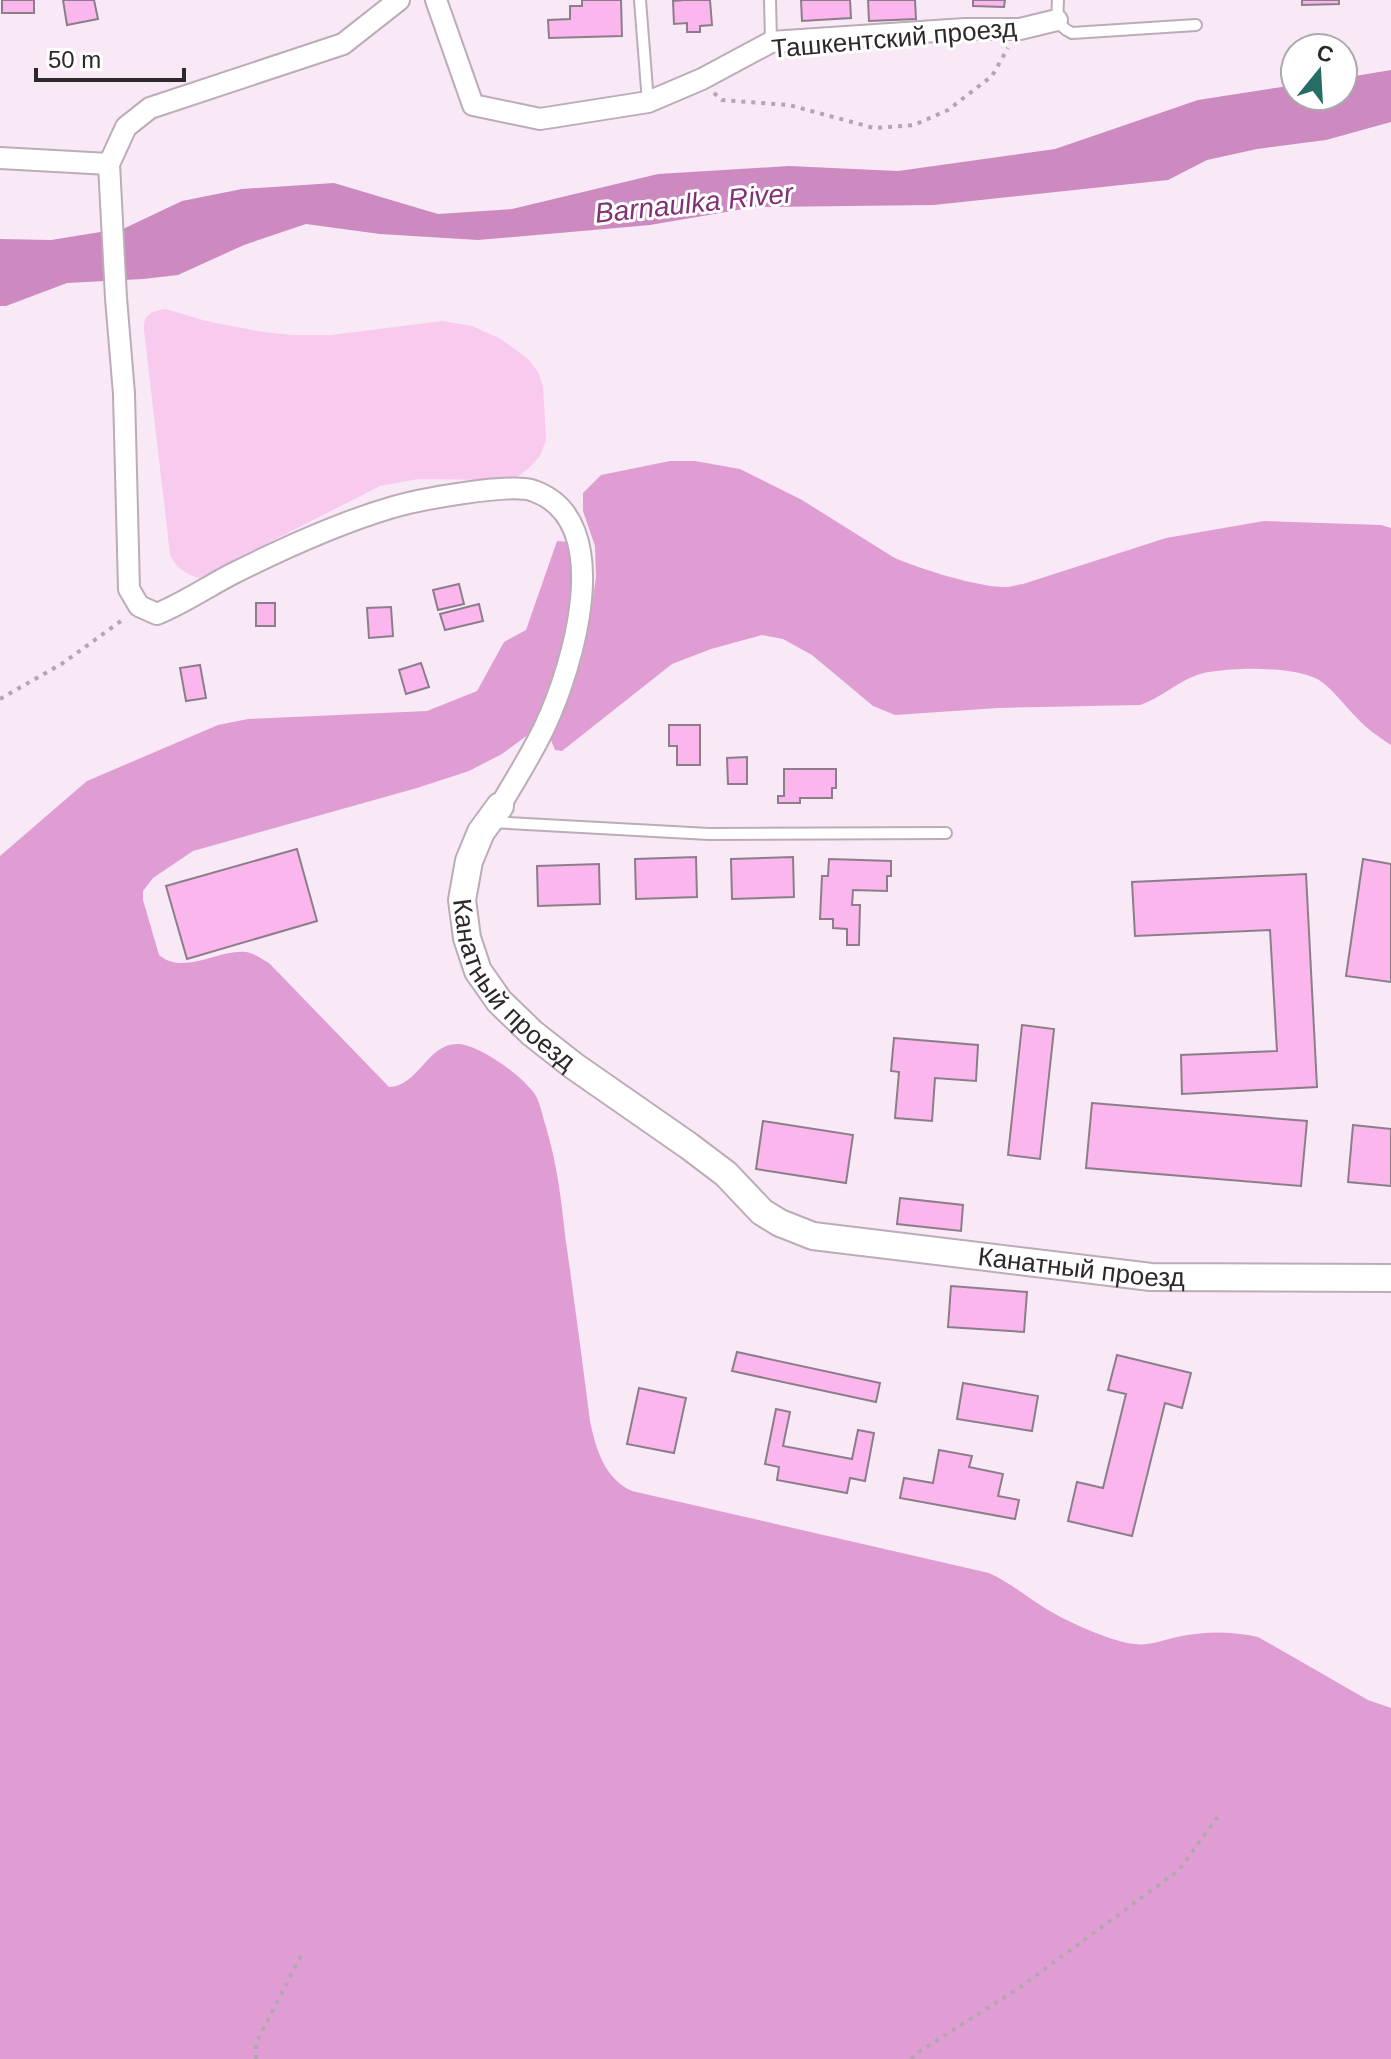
<svg xmlns="http://www.w3.org/2000/svg" width="1391" height="2059" font-family="Arial,sans-serif">
<style>
.green{fill:#f7caee}
.forest{fill:#e09dd3}
.water{fill:#cc8ac0}
.building{fill:#fbb6ed;stroke:#8c7e89;stroke-width:2}
.lines{fill:none;stroke-linecap:round;stroke-linejoin:round}
.service-casing{stroke:#bbacb8;stroke-width:14}
.minor-casing{stroke:#bbacb8;stroke-width:24}
.tertiary-casing{stroke:#bbacb8;stroke-width:30}
.path{stroke:#b4a6b0;stroke-width:4;stroke-dasharray:4 6;stroke-linecap:butt}
.service{stroke:#fff;stroke-width:10}
.minor{stroke:#fff;stroke-width:20}
.tertiary{stroke:#fff;stroke-width:26}
.labels{text-anchor:middle;dominant-baseline:central;stroke-width:6;stroke-linejoin:round;paint-order:stroke}
.street-label{font-size:26px;fill:#2e282c;stroke:#fff}
.water-label{font-size:28px;font-style:italic;fill:#803275;stroke:#fff}
</style>
<rect width="100%" height="100%" fill="#f9e8f5"/>
<path class="green" d="M166,309l40,12 57,11 30,3h38l111,-14 30,5 29,13 27,20 10,13 5,14 3,54 -6,16 -10,11 -13,10 -14,3 -85,-1 -38,7 -181,92c-13,-4 -24,-10 -29,-24l-26,-224c-1,-16 8,-19 22,-21z"/>
<g class="forest">
<path d="M670,461h25l45,8 62,31 91,57c23,11 85,30 111,30 6,0 12,-2 19,-3l143,-46 98,-17 117,4 10,3v217c-12,-8 -24,-16 -34,-27 -11,-11 -22,-26 -35,-36 -22,-17 -95,-15 -122,-8 -22,7 -39,24 -60,31l-142,3 -103,7 -22,-9 -61,-51 -29,-16 -21,-4 -51,14 -39,15 -110,87 -7,-1 -4,-10 39,-122 6,-41 -1,-31 -12,-35v-18l18,-18z"/>
<path d="M557,541l12,1 4,24 -7,71 -19,58 -18,39 -27,20 -33,17 -52,17 -224,63 -40,27 -10,13v9l16,55c25,21 59,-6 87,-3 8,1 16,7 23,11l120,124c30,-1 39,-45 70,-43 23,2 68,35 78,54 4,9 6,20 9,29 11,37 15,70 19,108 9,62 17,124 25,186 6,28 14,57 42,70l357,82c22,10 39,25 59,37 20,12 64,32 87,34 14,2 28,-4 42,-7 28,-6 54,-6 81,0l110,63 23,8v351h-1391v-1203l87,-75 131,-56 30,-6 179,-8 50,-20 27,-49 22,-12z"/>
</g>
<polygon class="water" points="1391,70 1391,122 1326,140 1257,149 1207,160 1168,180 934,205 755,207 650,225 478,240 380,234 306,224 244,245 178,275 143,279 67,283 6,306 0,306 0,239 51,240 125,228 182,201 242,189 334,183 438,214 512,209 658,174 789,166 898,171 1055,149 1198,100 1295,85 1295,96 1343,96 1343,78"/>
<g class="building">
<rect x="2" y="0" width="32" height="13"/>
<polygon points="63,0 94,0 98,19 67,25"/>
<polygon points="582,0 621,0 622,36 549,38 548,20 570,19 570,6 582,6"/>
<polygon points="684,0 710,0 712,25 700,26 700,32 687,32 687,23 674,24 673,1"/>
<polygon points="801,0 850,0 851,18 802,21"/>
<polygon points="868,0 915,0 916,19 869,21"/>
<polygon points="973,0 1005,0 1004,7 973,6"/>
<polygon points="1302,0 1339,0 1339,4 1302,5"/>
<polygon points="459,584 464,604 438,610 433,590"/>
<rect x="256" y="603" width="19" height="23"/>
<polygon points="479,604 483,621 445,630 440,614"/>
<polygon points="391,607 393,636 369,638 367,608"/>
<polygon points="421,663 429,687 406,694 399,670"/>
<polygon points="200,665 206,698 186,701 180,668"/>
<polygon points="669,725 700,725 700,765 677,765 677,746 669,746"/>
<polygon points="747,757 747,784 728,784 727,758"/>
<polygon points="784,769 836,769 836,788 832,788 832,798 800,798 800,803 778,803 778,796 784,796"/>
<polygon points="297,849 317,921 187,959 166,886"/>
<polygon points="696,857 697,897 636,899 635,859"/>
<polygon points="793,857 794,897 732,899 731,859"/>
<polygon points="829,859 891,861 891,876 887,876 887,891 853,890 852,905 860,905 859,945 847,945 847,929 833,928 833,919 820,919 822,876 828,876"/>
<polygon points="1363,859 1391,864 1391,982 1346,976"/>
<polygon points="599,864 600,904 538,906 537,866"/>
<polygon points="1306,874 1317,1087 1182,1094 1181,1055 1277,1051 1270,930 1135,936 1132,882"/>
<polygon points="1022,1025 1054,1029 1040,1159 1008,1155"/>
<polygon points="894,1038 978,1045 976,1081 935,1078 932,1121 895,1118 899,1072 891,1071"/>
<polygon points="1092,1103 1307,1121 1301,1186 1086,1168"/>
<polygon points="763,1121 853,1135 846,1183 756,1169"/>
<polygon points="1353,1125 1391,1129 1391,1186 1348,1182"/>
<polygon points="900,1198 963,1205 961,1231 897,1224"/>
<polygon points="951,1286 1027,1292 1024,1332 948,1327"/>
<polygon points="737,1352 880,1383 876,1402 732,1371"/>
<polygon points="1117,1355 1191,1373 1182,1408 1165,1403 1132,1536 1068,1521 1077,1482 1103,1488 1126,1394 1108,1390"/>
<polygon points="963,1383 1038,1396 1032,1431 957,1419"/>
<polygon points="639,1388 686,1398 674,1453 627,1444"/>
<polygon points="776,1409 790,1412 783,1446 852,1459 858,1430 874,1433 865,1481 850,1478 847,1493 777,1480 779,1467 765,1464"/>
<polygon points="939,1450 972,1456 969,1467 1003,1474 998,1496 1019,1500 1015,1519 900,1498 904,1478 933,1483"/>
</g>
<g class="lines">
<g class="service-casing">
<g id="service">
<polyline points="640,0 648,102"/>
<polyline points="770,0 771,42"/>
<path d="M1058,0c-1,15 -2,26 14,33l124,-8"/>
<polyline points="490,822 709,834 946,833"/>
</g>
</g>
<g class="minor-casing">
<g id="minor">
<path d="M399,0l-56,44 -193,64 -24,19 -17,37 7,134 8,96 5,195 10,17 18,8c27,-11 50,-27 75,-40 50,-25 104,-50 158,-66 26,-8 121,-26 144,-17 84,30 38,178 11,235 -13,28 -30,54 -45,80"/>
<polyline points="436,0 473,105 540,119 648,102 702,79 771,42 965,29 1020,29 1057,20"/>
<polyline points="0,158 109,164"/>
</g>
</g>
<g class="tertiary-casing">
<g id="tertiary">
<path id="s1" d="M500,806l-19,26 -12,29 -7,39 5,38 11,33 21,30 33,32 42,33 115,80 37,28 36,38 18,11 33,13 338,41 240,1"/>
</g>
</g>
<g class="path">
<polyline points="714,93 722,100 789,105 874,128 914,125 948,110 992,76 1008,48"/>
<polyline points="0,699 63,663 125,618"/>
<polyline points="256,2059 256,2043 302,1954"/>
<polyline points="911,2059 917,2053 1019,1988 1179,1870 1219,1815"/>
</g>
<use href="#service" class="service"/>
<use href="#minor" class="minor"/>
<use href="#tertiary" class="tertiary"/>
</g>
<g class="labels">
<g class="street-label">
<text transform="translate(894 38) rotate(-5)">Ташкентский проезд</text>
<text stroke="none"><textPath href="#s1" startOffset="206">Канатный проезд</textPath></text>
<text stroke="none"><textPath href="#s1" startOffset="878">Канатный проезд</textPath></text>
</g>
<g class="water-label">
<text transform="translate(694 203) rotate(-6)">Barnaulka River</text>
</g>
</g>
<g transform="translate(1319 72) rotate(18)"><circle r="38" fill="#ffffff" stroke="#aba9ab" stroke-width="2"/>
<path d="M0-6L14 30L0 20L-14 30Z" fill="#266d64"/>
<text y="-12" font-size="22" font-weight="bold" text-anchor="middle" fill="#2e282c">С</text>
</g>
<path d="M36 68v12h148v-12" fill="none" stroke="#2e282c" stroke-width="4"/>
<text x="48" y="68" font-size="24" fill="#2e282c" stroke="#ffffff" stroke-width="6" paint-order="stroke">50 m</text>
</svg>
